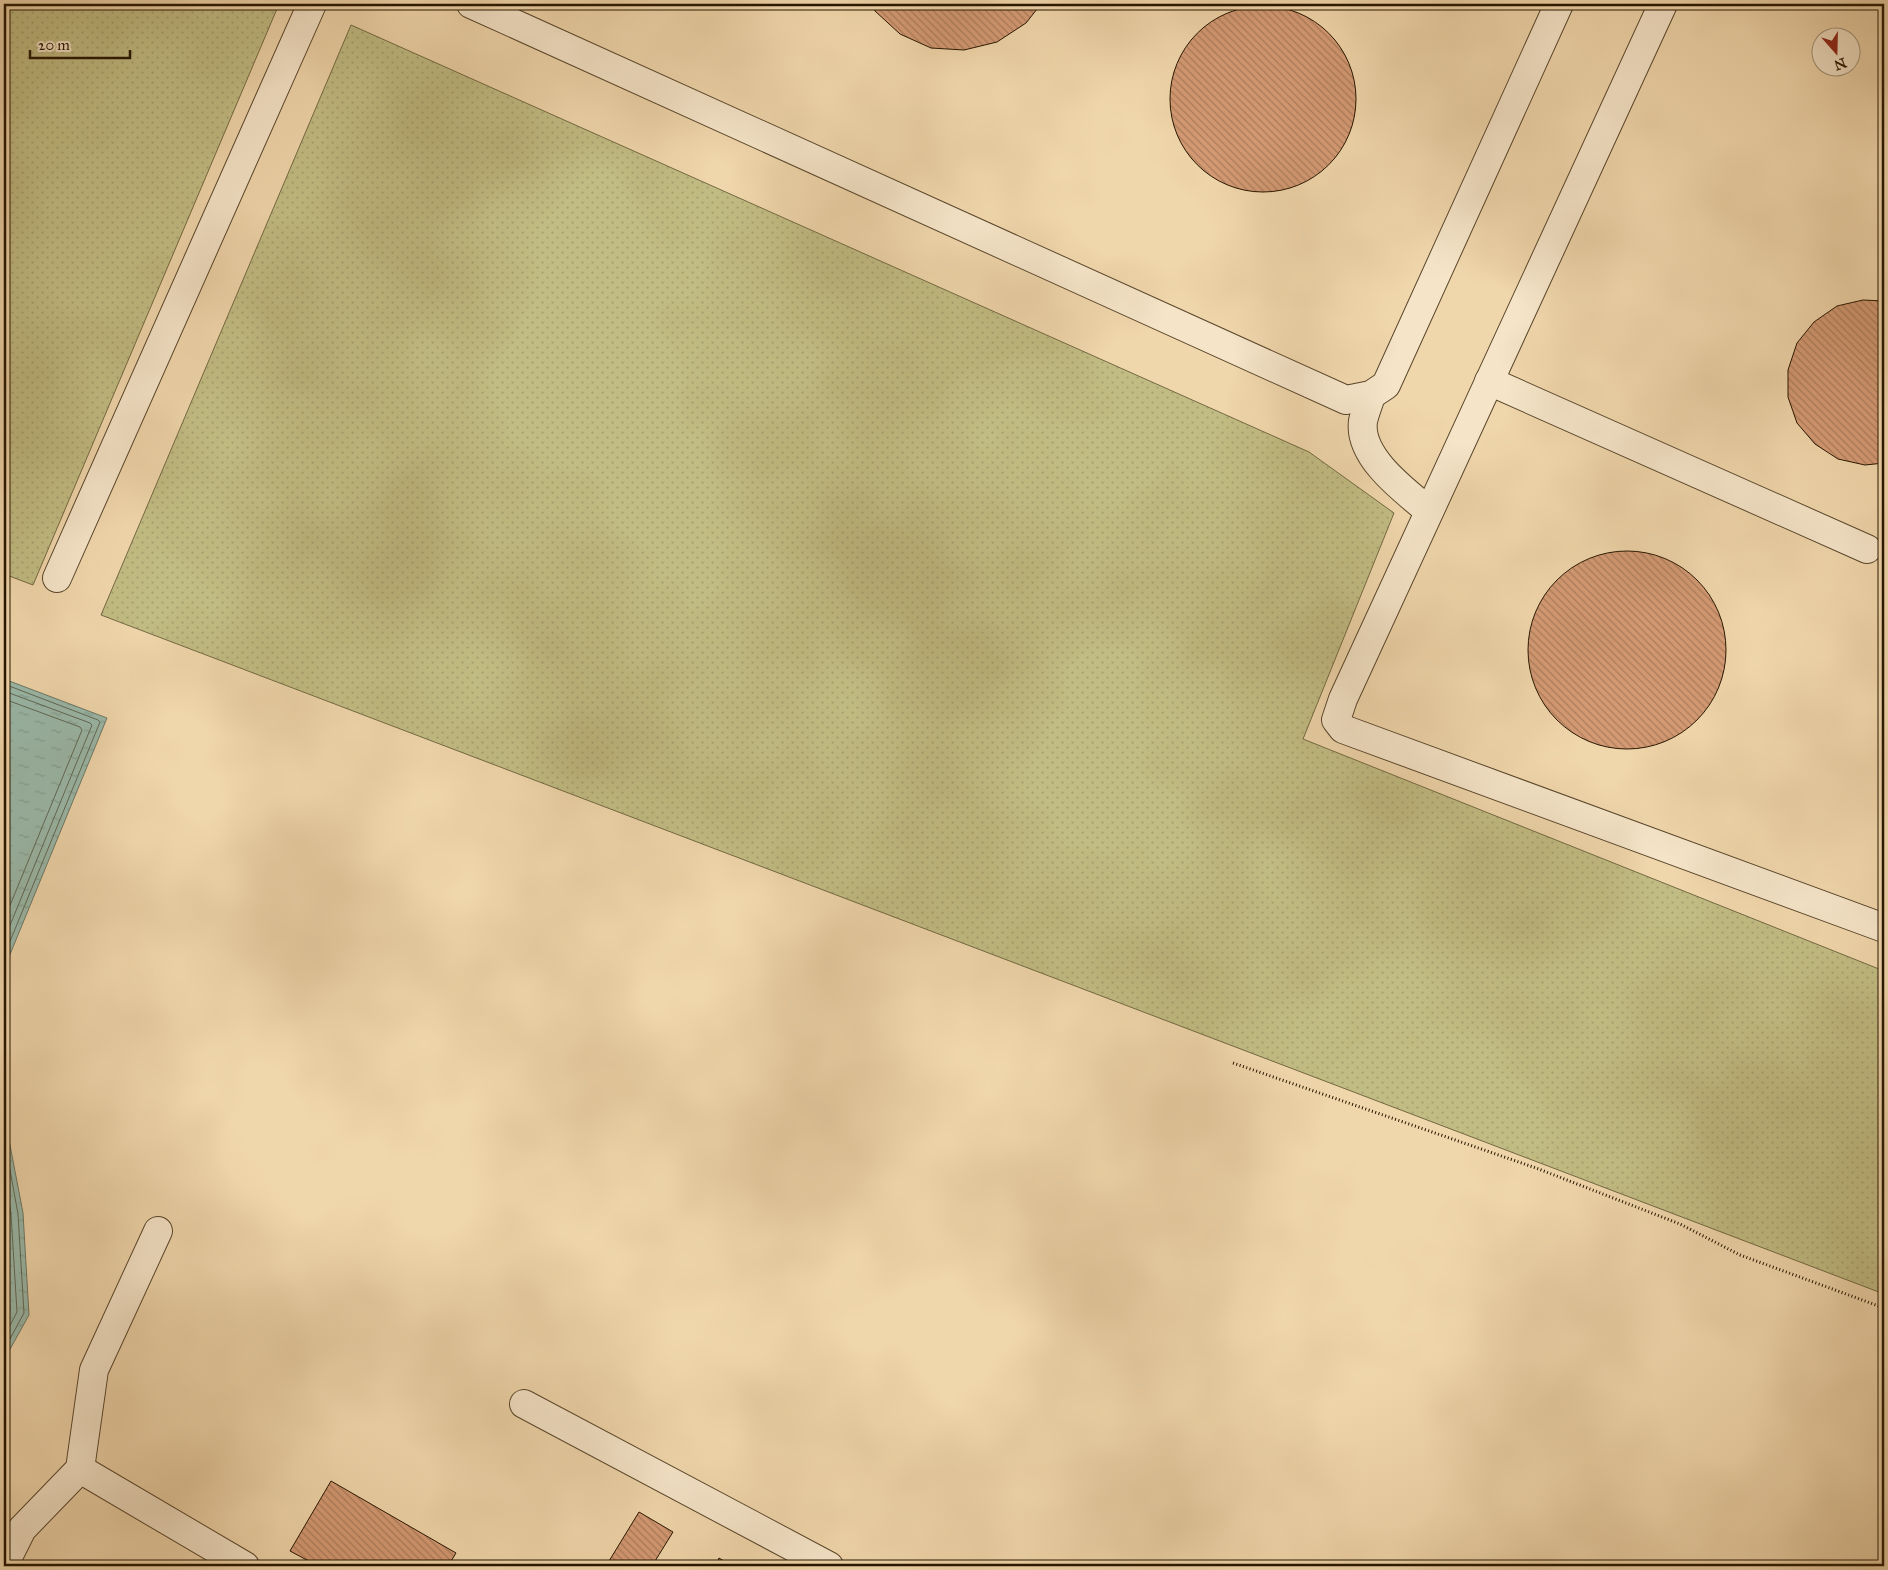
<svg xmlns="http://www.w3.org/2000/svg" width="1888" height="1570" font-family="'IM FELL Great Primer',serif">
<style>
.grass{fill:url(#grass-dots);stroke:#746942}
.water{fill:url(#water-ripples);stroke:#6c7866}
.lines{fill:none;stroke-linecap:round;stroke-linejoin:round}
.shore{stroke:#606855;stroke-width:1}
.building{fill:url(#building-back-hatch);stroke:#271600}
.minor-casing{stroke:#59462b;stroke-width:30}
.path{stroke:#271600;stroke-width:3;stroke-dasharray:1 2.5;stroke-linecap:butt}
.minor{stroke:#f5e4c8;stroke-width:28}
</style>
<defs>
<pattern id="grass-dots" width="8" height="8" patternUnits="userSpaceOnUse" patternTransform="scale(1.25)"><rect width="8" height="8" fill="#c1bc83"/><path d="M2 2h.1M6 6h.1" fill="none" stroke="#a6a16f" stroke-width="1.8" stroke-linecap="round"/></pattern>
<pattern id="water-ripples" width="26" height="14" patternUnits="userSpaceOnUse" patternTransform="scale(1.25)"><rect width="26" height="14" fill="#9ab9aa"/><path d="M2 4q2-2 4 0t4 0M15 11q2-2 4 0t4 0" fill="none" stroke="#859e90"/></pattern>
<pattern id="building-back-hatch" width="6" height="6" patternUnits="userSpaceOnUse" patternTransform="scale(1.25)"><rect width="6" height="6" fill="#d49a74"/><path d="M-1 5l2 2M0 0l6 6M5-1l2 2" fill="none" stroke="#ac7d5d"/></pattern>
</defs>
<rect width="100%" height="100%" fill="#f0d6ab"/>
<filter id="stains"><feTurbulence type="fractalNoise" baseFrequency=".004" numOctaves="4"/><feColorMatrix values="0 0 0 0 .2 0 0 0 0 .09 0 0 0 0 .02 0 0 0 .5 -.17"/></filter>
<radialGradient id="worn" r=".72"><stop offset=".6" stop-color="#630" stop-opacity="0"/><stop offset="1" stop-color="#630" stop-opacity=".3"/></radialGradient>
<g class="grass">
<polygon points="4,4 279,4 33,585 4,574"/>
<polygon points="351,25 1309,452 1394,513 1303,739 1884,971 1884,1294 101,615"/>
</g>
<g class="water">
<polygon points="4,679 107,718 4,969"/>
<polygon points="4,1094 5,1119 23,1213 29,1315 4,1360"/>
</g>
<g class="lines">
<g class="shore">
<polyline points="4,684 98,720 100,722 4,956"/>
<polyline points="4,691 90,723 92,725 4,940"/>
<polyline points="4,699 80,727 82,730 4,920"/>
<polyline points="4,1137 18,1214 24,1313 4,1350"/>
<polyline points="4,1173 11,1214 17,1312 4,1337"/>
<polyline points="4,1215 10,1310 4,1321"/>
</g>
</g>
<g class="building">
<polygon points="871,4 1041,4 1026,23 997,42 964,50 931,48 900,34 875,11"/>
<circle cx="1263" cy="99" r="93"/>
<polygon points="1863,300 1884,301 1884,463 1865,465 1838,459 1815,444 1797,423 1788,397 1788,370 1797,343 1814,322 1837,306"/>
<circle cx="1627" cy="650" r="99"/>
<polygon points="331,1481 456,1553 448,1566 318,1566 290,1551"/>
<polygon points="639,1512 673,1532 652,1566 606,1566"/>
<polygon points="719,1558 732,1566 715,1566"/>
</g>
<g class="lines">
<g class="minor-casing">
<g id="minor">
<polyline points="471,4 1346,400 1371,395 1386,385 1559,4"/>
<polyline points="1663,4 1343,699 1336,720 1343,729 1884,928"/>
<polyline points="1489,381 1867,549"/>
<path d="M1371,395c-2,8 -6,17 -8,26 -5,36 42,70 66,90"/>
<polyline points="57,578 312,4"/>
<polyline points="524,1404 829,1566"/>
<polyline points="80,1469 245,1566"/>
<polyline points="4,1565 22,1529 80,1469 94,1370 158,1231"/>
</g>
</g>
<polyline class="path" points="1233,1063 1536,1168 1680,1224 1740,1255 1884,1308"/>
<use href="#minor" class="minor"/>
</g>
<rect width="1888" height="1570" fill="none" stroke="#f0d6ab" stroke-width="20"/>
<rect x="5" y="5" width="1878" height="1560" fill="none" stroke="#271600" stroke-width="2.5"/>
<rect x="10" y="10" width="1868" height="1550" fill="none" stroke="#271600"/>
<g transform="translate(1836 52) rotate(160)"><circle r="24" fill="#f5e4c8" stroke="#a39278"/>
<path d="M0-4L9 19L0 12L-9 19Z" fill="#8f2418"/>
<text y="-8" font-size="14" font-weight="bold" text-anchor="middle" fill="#271600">N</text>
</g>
<path d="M30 50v8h100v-8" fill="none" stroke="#271600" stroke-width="2.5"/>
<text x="38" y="50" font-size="15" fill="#271600" stroke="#f5e4c8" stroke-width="4" paint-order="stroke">20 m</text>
<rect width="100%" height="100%" filter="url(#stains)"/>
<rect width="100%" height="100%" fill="url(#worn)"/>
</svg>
